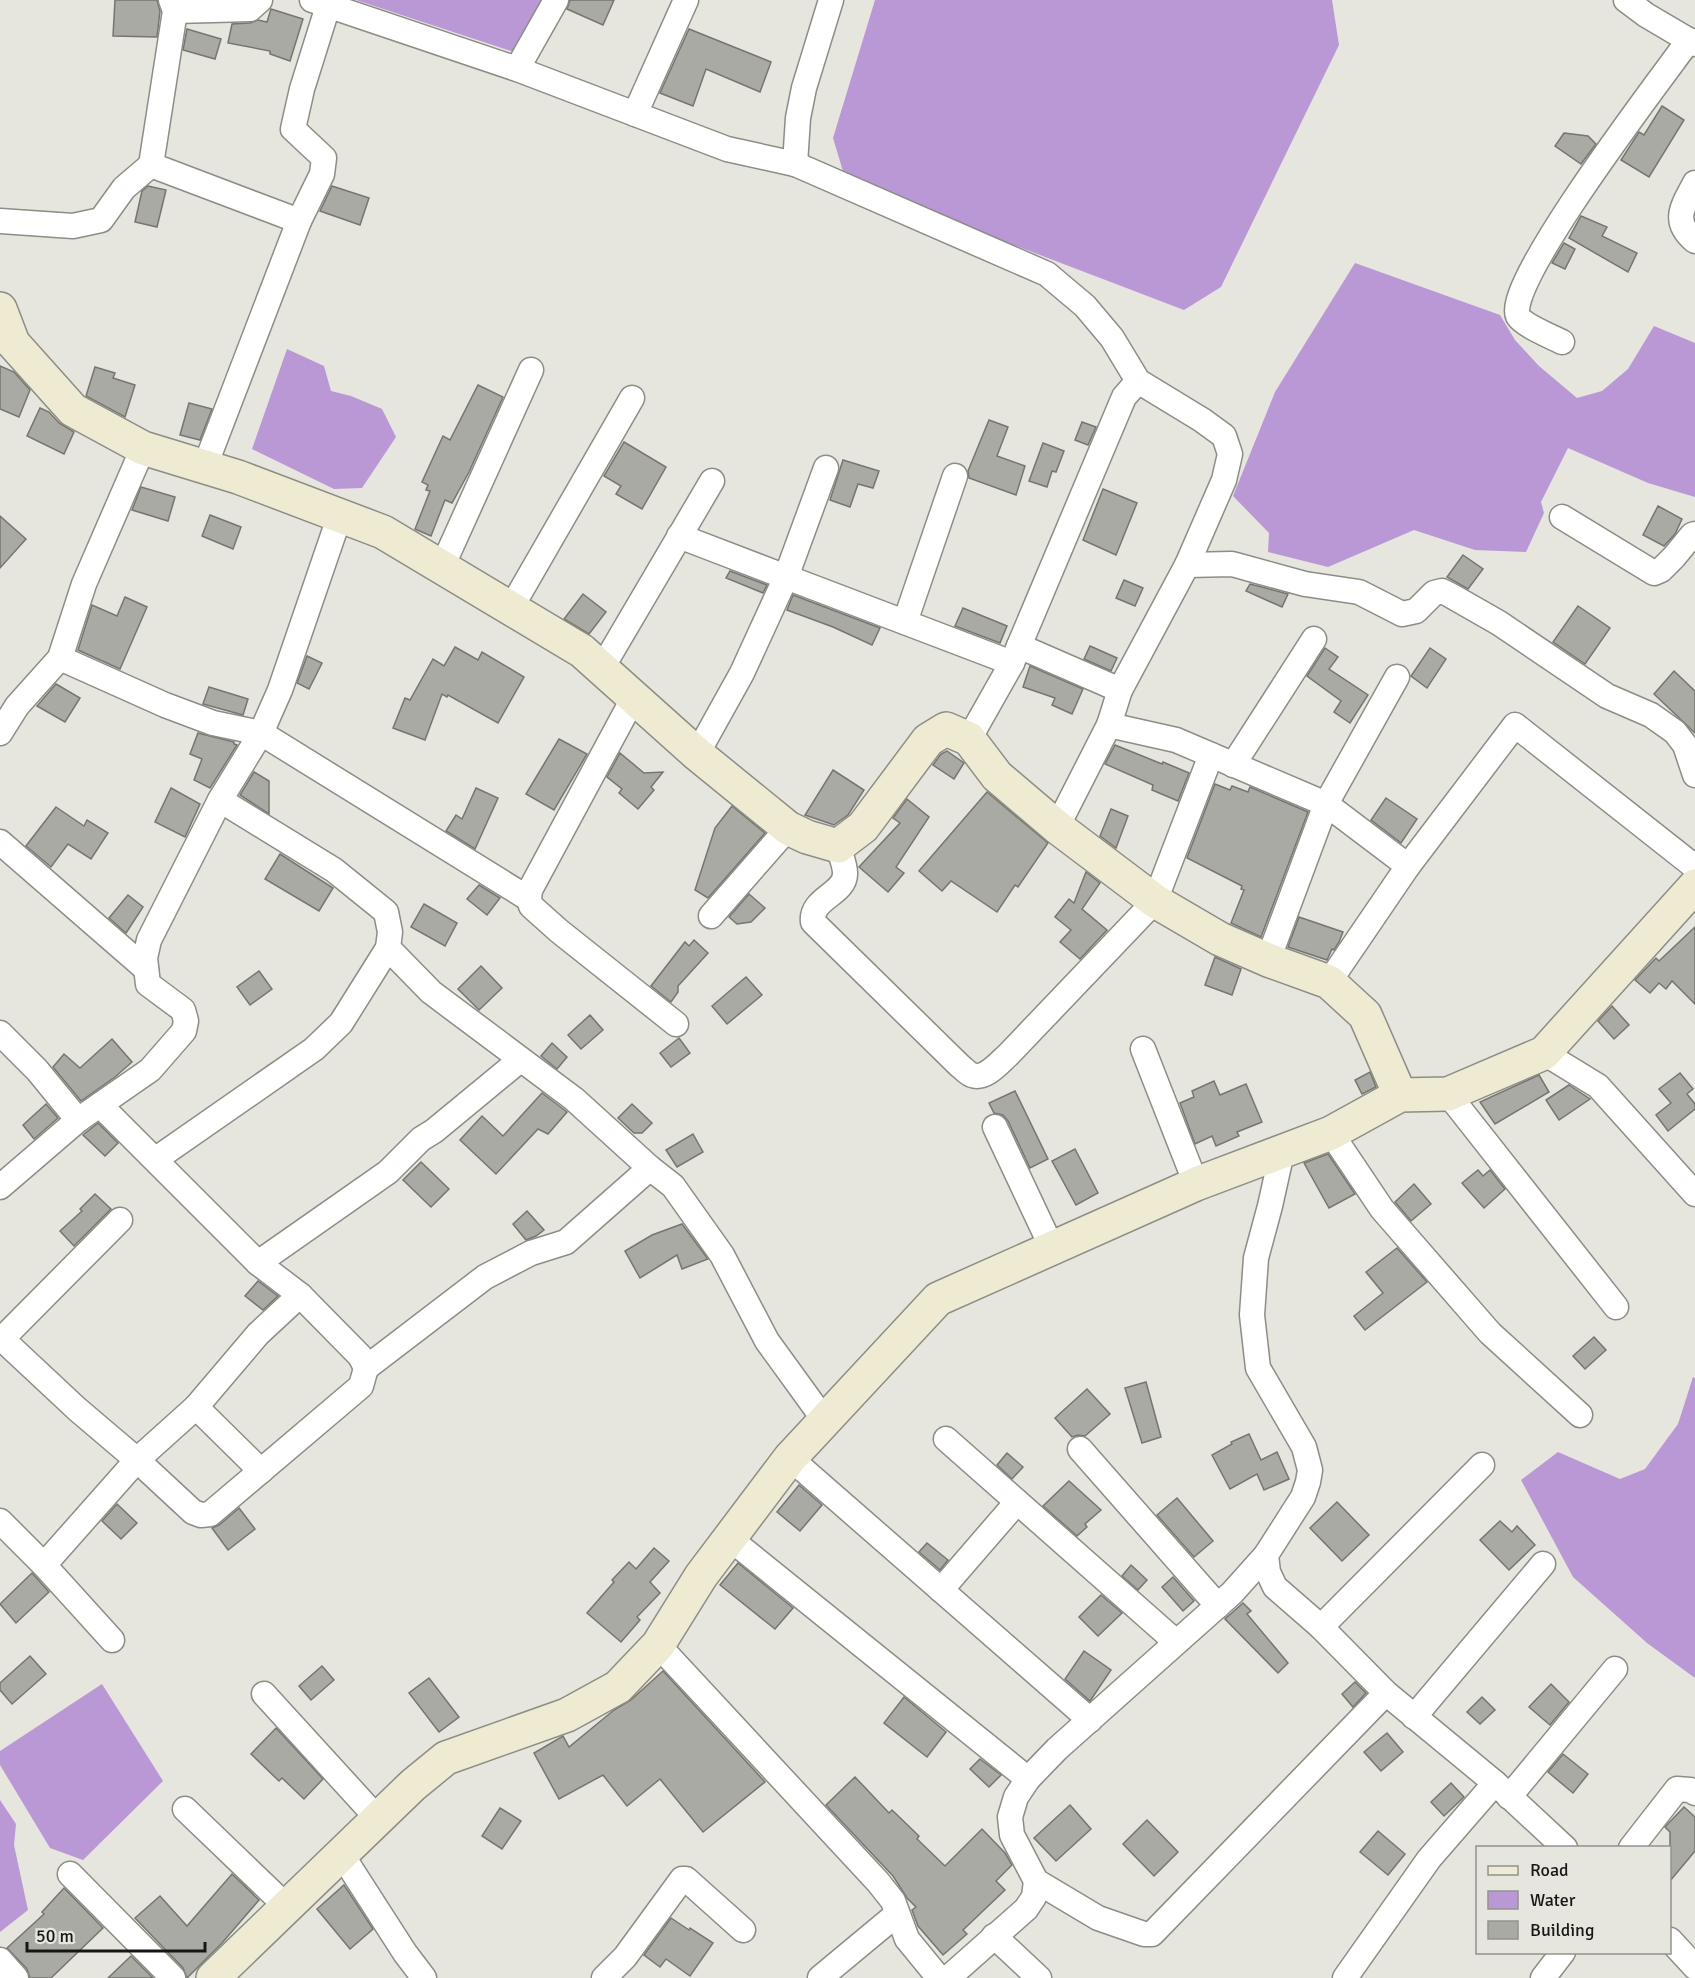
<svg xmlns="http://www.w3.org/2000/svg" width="1695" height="1978" font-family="Signika,sans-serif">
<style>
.water{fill:#b998d5}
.building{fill:#aaaaa4;stroke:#767570;stroke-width:1.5}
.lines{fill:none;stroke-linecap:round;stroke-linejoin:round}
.street-casing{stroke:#8d8d87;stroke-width:27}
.secondary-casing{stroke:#8d8d87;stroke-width:36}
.street{stroke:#fff;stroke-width:24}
.secondary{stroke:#eeebd2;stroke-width:33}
</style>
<rect width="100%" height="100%" fill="#e6e6df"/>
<g class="water">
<polygon points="356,0 546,0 514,52"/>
<polygon points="875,0 1332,0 1339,45 1221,287 1184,310 909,205 845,178 833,138"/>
<polygon points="1355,263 1500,315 1515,340 1539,366 1577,398 1602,391 1628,369 1654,326 1695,343 1695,497 1648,483 1568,448 1541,502 1544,513 1526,552 1475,550 1414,530 1328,567 1268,552 1269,533 1233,496 1275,392"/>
<polygon points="287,349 324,366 331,391 351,396 382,409 396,437 362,488 334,489 252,449"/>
<polygon points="1693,1377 1695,1378 1695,1678 1647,1643 1573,1577 1521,1480 1558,1452 1620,1479 1645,1469 1678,1424"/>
<polygon points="102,1684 163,1781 83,1860 50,1848 0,1765 0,1751"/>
<polygon points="0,1800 16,1824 14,1845 28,1910 0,1932"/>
</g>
<g class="building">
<polygon points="115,0 157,0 160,11 157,37 113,36"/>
<polygon points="570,0 614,0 603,25 567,9"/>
<polygon points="271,9 303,19 290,61 270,54 270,51 228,43 232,24 250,23 258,20 267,22"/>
<polygon points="187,29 221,39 215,59 183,50"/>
<polygon points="689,29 771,62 760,92 706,69 693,106 660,93"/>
<polygon points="1662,106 1684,120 1649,177 1621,160 1639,132 1644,135"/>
<polygon points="1564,133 1588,136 1596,144 1581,164 1555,146"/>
<polygon points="148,186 166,190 157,227 135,222 142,191"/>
<polygon points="332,186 369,198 360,225 320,211"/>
<polygon points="1581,216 1607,227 1602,236 1637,253 1628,272 1569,238"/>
<polygon points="1564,243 1575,249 1565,269 1552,263"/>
<polygon points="0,366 14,372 30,390 19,417 0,409"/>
<polygon points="95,367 115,373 113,378 135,385 125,417 86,396"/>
<polygon points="478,385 503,397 469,472 452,503 445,500 431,536 415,529 430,491 426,490 428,485 422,482 443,436 450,440"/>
<polygon points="189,403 212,409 200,440 180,435"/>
<polygon points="40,408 49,412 59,423 74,432 64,454 27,436"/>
<polygon points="989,420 1008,427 997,456 1025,466 1016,495 969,478 968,471"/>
<polygon points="1082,422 1096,427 1088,445 1075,440"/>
<polygon points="624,442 666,467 642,509 616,494 621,486 604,476"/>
<polygon points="1043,443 1064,451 1056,472 1052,471 1047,487 1029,481"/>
<polygon points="843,460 879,471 873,488 858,484 850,507 830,500"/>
<polygon points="141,487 175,497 168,521 132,510"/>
<polygon points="1103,489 1137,503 1116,555 1083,540"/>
<polygon points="1658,506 1682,519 1675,534 1664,546 1643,535"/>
<polygon points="210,515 241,527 233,549 202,536"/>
<polygon points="0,516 26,539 0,568"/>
<polygon points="1463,555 1483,569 1468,589 1447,577"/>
<polygon points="730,571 767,585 763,593 726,578"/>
<polygon points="1124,580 1143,588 1135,606 1116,598"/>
<polygon points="1250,584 1288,594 1282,607 1246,591"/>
<polygon points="583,594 606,612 589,634 564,619"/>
<polygon points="793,595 880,628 872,645 833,627 787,610"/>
<polygon points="125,597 147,607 120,669 78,650 92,605 117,616"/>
<polygon points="1578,606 1610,628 1585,664 1553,642"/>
<polygon points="963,608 1007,626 1000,643 955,626"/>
<polygon points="1090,646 1117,658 1111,671 1084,659"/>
<polygon points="455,647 478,660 482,652 524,677 498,723 448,695 447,697 442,694 425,740 393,728 405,698 410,700 433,659 444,666"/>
<polygon points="1325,648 1338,657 1329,669 1368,695 1350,723 1334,712 1341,701 1307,676"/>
<polygon points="1430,648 1446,659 1427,688 1411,676"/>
<polygon points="307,656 322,663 309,689 297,683"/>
<polygon points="1030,666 1083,689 1072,714 1052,705 1055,698 1023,687"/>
<polygon points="1674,671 1695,691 1695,733 1654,694"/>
<polygon points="56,684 80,698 65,722 37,706"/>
<polygon points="209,687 248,699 243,715 203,704"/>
<polygon points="198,733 234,742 234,744 237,745 210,788 194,780 202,759 190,754"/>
<polygon points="559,739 587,754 554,810 526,794"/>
<polygon points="1115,745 1162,764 1163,762 1189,773 1178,801 1152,790 1153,785 1105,764"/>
<polygon points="947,751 964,763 954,779 933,765 941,754"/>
<polygon points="620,753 644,773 663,772 651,787 654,790 638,809 619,793 622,789 607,777"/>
<polygon points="833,770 864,790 848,815 834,825 805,815"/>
<polygon points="254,772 269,781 269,814 240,795"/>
<polygon points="1215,784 1230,790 1232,786 1248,792 1250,787 1308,812 1261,937 1231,923 1244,890 1241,889 1242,886 1187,858"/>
<polygon points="171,788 200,804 185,837 155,822"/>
<polygon points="476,788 498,798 475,849 446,831 456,815 462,819"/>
<polygon points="987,792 1048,843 1018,887 1015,885 997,912 951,881 942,891 919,871"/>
<polygon points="1386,798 1417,819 1401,843 1371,820"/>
<polygon points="907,799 929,817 896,867 904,873 888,892 859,867 900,823 893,818"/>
<polygon points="732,806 765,833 708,898 695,890 715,828"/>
<polygon points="56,807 84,826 87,820 108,833 91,859 68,844 51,867 26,846"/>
<polygon points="1111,809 1128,816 1116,848 1100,836"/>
<polygon points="280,854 333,888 319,911 265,879"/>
<polygon points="1086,872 1100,883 1082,909 1107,930 1080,959 1060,942 1071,930 1055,917 1069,899 1074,903"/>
<polygon points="479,885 500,898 487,915 467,899"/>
<polygon points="749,894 765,908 751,922 737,924 729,917"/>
<polygon points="128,895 143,907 126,933 109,918"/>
<polygon points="424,904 457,923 445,946 411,927"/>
<polygon points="1299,917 1343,932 1339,942 1334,950 1332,949 1327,960 1288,947"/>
<polygon points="1695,927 1695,1004 1672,981 1666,989 1659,983 1650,993 1635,980 1656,958 1659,961"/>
<polygon points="694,940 708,953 678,986 678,992 671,1002 651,986 685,942 689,946"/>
<polygon points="1215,957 1241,969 1232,995 1205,985"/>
<polygon points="481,966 502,988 479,1010 458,989"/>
<polygon points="259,971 272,989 250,1005 237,987"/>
<polygon points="746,977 762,995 727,1024 712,1006"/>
<polygon points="1612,1006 1629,1025 1614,1039 1598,1021"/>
<polygon points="590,1015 603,1030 581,1049 568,1035"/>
<polygon points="679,1038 690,1053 671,1067 660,1053"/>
<polygon points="112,1039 132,1062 115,1077 81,1101 53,1067 64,1054 80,1068"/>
<polygon points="552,1043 567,1057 557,1069 541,1056"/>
<polygon points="1370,1072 1376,1087 1362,1094 1355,1080"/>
<polygon points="1680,1073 1693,1089 1687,1094 1695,1104 1695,1109 1668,1131 1656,1115 1671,1103 1659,1089"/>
<polygon points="1539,1075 1549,1092 1495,1124 1480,1102"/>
<polygon points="1214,1081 1220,1095 1246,1084 1262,1122 1237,1132 1239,1136 1216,1146 1212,1136 1195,1144 1180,1103 1194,1097 1192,1091"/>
<polygon points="1569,1085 1590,1099 1559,1120 1546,1100"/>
<polygon points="1015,1091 1048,1159 1030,1168 1008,1121 1003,1115 994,1113 989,1103"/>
<polygon points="542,1093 567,1112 548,1134 538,1129 496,1174 460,1140 482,1116 503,1136"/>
<polygon points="46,1104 58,1118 34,1139 23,1125"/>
<polygon points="632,1104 652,1123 642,1133 634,1133 618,1118"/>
<polygon points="98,1123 118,1143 105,1156 83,1135"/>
<polygon points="693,1134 703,1152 677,1167 666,1150"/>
<polygon points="1075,1149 1098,1193 1076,1205 1052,1161"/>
<polygon points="1328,1154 1355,1194 1329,1208 1304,1163"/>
<polygon points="421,1162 449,1189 431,1207 403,1180"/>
<polygon points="1478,1170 1483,1176 1490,1170 1505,1189 1484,1208 1462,1183"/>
<polygon points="1414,1184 1431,1204 1411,1221 1395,1202"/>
<polygon points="95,1194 111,1209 74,1246 60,1231 82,1211 80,1209"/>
<polygon points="527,1211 544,1230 536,1236 526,1240 513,1224"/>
<polygon points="682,1224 708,1259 682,1269 677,1255 640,1278 625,1251 652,1235"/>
<polygon points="1397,1248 1427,1282 1365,1330 1354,1316 1383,1293 1366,1272"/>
<polygon points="258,1281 278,1296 263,1310 245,1296"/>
<polygon points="1594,1337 1606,1350 1585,1369 1573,1356"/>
<polygon points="1146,1382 1161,1437 1142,1443 1125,1388"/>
<polygon points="1087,1389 1110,1414 1085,1436 1078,1435 1072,1437 1055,1418"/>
<polygon points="1249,1434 1261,1460 1277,1452 1289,1479 1264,1490 1257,1474 1230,1489 1212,1455 1232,1444 1231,1442"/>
<polygon points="1007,1453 1023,1467 1012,1479 997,1465"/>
<polygon points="1069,1481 1101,1510 1085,1524 1087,1527 1077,1536 1043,1506"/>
<polygon points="799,1485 822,1505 800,1531 777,1512"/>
<polygon points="1177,1498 1213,1541 1194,1557 1157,1515"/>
<polygon points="1337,1502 1369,1535 1342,1561 1310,1528"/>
<polygon points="117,1504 137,1523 121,1539 102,1521"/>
<polygon points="239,1508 255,1529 228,1550 212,1528 219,1525"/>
<polygon points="1500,1521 1512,1532 1517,1526 1535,1545 1509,1570 1480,1540"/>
<polygon points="927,1543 948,1560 940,1570 919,1552"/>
<polygon points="654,1548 669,1561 650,1582 660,1593 637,1617 640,1620 621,1642 587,1613 614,1582 612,1580 629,1562 636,1569"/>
<polygon points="738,1563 793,1608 775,1629 720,1585"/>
<polygon points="1131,1565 1147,1580 1138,1590 1122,1576"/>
<polygon points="32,1573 49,1592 16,1623 0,1604"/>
<polygon points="1173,1577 1194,1601 1183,1611 1162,1587"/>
<polygon points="1101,1595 1122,1613 1098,1636 1079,1617"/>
<polygon points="1243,1603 1251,1611 1247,1614 1288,1663 1278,1673 1225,1619"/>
<polygon points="1084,1651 1111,1670 1090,1701 1065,1679"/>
<polygon points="30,1656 46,1674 12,1704 0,1690 0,1683"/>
<polygon points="322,1666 334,1680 311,1700 299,1686"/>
<polygon points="663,1671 765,1782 703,1832 660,1779 627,1806 603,1775 559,1799 534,1753 563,1736 569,1747 614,1710 631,1700"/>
<polygon points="429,1678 459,1717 439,1732 409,1693"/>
<polygon points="1355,1682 1366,1693 1353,1707 1342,1694"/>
<polygon points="1551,1684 1569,1702 1550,1725 1529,1707"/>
<polygon points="904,1697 946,1732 927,1757 884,1723"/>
<polygon points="1482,1697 1495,1710 1480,1724 1467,1712"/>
<polygon points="276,1728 323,1779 304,1799 282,1778 279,1781 251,1754"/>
<polygon points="1387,1733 1403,1752 1381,1771 1364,1752"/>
<polygon points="1563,1754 1588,1774 1573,1793 1548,1772"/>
<polygon points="980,1759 1001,1775 989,1787 970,1769"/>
<polygon points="855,1777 889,1813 892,1810 919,1836 917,1839 945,1866 982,1829 1005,1853 1012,1865 996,1881 1005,1890 963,1930 967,1934 943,1955 918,1926 912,1910 916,1907 907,1898 893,1876 826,1805"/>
<polygon points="1451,1783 1464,1797 1444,1816 1431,1802"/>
<polygon points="1070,1805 1091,1829 1056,1861 1034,1838"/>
<polygon points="1684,1807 1695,1817 1695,1851 1670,1881 1670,1832 1665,1827"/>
<polygon points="500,1808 521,1821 502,1849 482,1836"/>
<polygon points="1147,1820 1178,1852 1154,1876 1123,1844"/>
<polygon points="1378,1831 1405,1854 1388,1875 1360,1852"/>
<polygon points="232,1874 259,1900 222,1943 187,1978 183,1968 135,1918 160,1896 187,1926"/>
<polygon points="344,1885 373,1929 350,1949 317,1909"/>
<polygon points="64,1888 103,1928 51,1978 30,1978 27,1969 7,1948 44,1914 42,1912"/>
<polygon points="671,1918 689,1930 690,1928 713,1943 690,1976 666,1959 660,1967 644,1955"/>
<polygon points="131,1956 153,1978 108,1978"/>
</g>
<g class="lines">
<g class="street-casing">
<g id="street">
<polyline points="171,0 175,11 151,165 299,221 205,466"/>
<polyline points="312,0 517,69 556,0"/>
<polyline points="1626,0 1646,15 1695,44"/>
<polyline points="175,11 250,9 260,0"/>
<polyline points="517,69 727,149 795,164 1047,274 1085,306 1112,338 1138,381 1202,420 1224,436 1230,454 1224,480 1187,565 1120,690 1109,725 1057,827"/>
<polyline points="635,114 686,0"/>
<polyline points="795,164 798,118 804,88 831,0"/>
<path d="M1695,183c-12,23 -24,38 0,58"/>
<polyline points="0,221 73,226 101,220 124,188 151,165"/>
<polyline points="299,221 322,174 324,158 293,129 302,89 328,6"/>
<path d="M1562,342c-10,-5 -39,-17 -44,-26 -15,-32 145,-240 171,-276"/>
<polyline points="1562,517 1654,573 1661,570 1674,557 1692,535 1695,534"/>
<polyline points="679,536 786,577 826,468"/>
<polyline points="1187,565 1232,564 1305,584 1359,592 1402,614 1416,611 1434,593 1442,591 1450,595 1499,623 1607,696 1651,715 1675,732 1685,745 1695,775"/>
<polyline points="442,567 531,370"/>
<polyline points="511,608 632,398"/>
<polyline points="905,622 955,476"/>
<polyline points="1019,646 1124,397 1138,381"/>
<polyline points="60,658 165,705 213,723 261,733 529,899"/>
<polyline points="602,668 712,481"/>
<polyline points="634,697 530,890 529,899 531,906 559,931 676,1024"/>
<polyline points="1109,725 1176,740 1326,804 1397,677"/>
<polyline points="0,733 17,706 60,658 84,584 143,448"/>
<polyline points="969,739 1012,663 1019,646 1120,690"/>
<polyline points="697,754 742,673 786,577 1012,663"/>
<polyline points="1233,765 1314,639"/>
<polyline points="220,800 334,870 386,912 390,932 388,948 431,992 574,1099 650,1168 673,1186 722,1255 767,1341 825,1421"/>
<polyline points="0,842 146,969"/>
<path d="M838,846c2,8 7,18 7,27 1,21 -35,25 -32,49l147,144c3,2 8,8 12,9 13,5 27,-12 36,-20l147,-154 56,-146"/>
<polyline points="711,916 788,828"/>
<polyline points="1268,960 1326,804 1408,866"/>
<polyline points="1329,982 1408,866 1515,725 1695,867"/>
<polyline points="0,1033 37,1070 78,1120"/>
<polyline points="1143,1049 1196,1184"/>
<polyline points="1544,1053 1598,1086 1695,1194"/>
<polyline points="1448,1094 1616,1307"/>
<polyline points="100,1105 258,1263 300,1295 360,1356 366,1368 361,1386 210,1514 201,1515 193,1512 137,1460 44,1565 112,1640"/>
<polyline points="995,1127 1052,1248"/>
<polyline points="1331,1133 1382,1209 1490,1333 1580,1415"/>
<polyline points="1282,1152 1270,1206 1256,1258 1252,1315 1258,1368 1304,1447 1310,1470 1308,1482 1303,1497 1266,1555 1268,1572 1275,1587 1321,1627 1386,1693 1495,1783 1565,1848"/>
<polyline points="156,1159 314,1049 341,1023 388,948"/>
<polyline points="0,1187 78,1120 150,1070 184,1031 186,1021 183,1010 148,984 145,958 149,940 220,800 261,733 280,690 340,515"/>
<polyline points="258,1263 388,1172 421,1139 434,1131 520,1060"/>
<polyline points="0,1337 77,1409 137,1460 196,1407 258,1334 300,1295"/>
<polyline points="2,1339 120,1220"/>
<polyline points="366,1368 485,1277 531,1253 566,1242 650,1168"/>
<polyline points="196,1407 261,1471"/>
<polyline points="946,1439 1176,1642"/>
<polyline points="1080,1449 1218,1606"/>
<polyline points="790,1458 1090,1720"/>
<polyline points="0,1521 44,1565"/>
<polyline points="729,1538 1028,1779"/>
<polyline points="941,1590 1017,1502"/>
<polyline points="1321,1627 1482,1465"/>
<polyline points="658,1645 878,1882 893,1901 907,1939 939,1978"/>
<polyline points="264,1694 378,1819"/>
<polyline points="1414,1717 1543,1564"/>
<polyline points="1509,1797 1615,1669"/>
<polyline points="185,1809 287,1907"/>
<polyline points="1631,1848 1677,1789 1690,1790 1695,1793"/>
<polyline points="342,1855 405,1953 424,1978"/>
<polyline points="70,1874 173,1978"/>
<polyline points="1036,1881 1098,1918 1144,1934 1152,1934 1386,1693"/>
<polyline points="994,1936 1039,1978"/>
<polyline points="1670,1940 1695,1967"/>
<polyline points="0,1960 16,1978"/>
<polyline points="604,1978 625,1957 682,1879 686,1879 743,1930"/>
<polyline points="820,1978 897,1914"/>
<polyline points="948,1978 1026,1909 1034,1897 1036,1881 1012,1835 1010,1817 1016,1797 1028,1779 1057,1749 1232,1593 1266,1555"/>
<polyline points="1345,1978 1429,1859 1495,1783"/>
<polyline points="1543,1978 1563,1952"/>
</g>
</g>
<g class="secondary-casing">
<g id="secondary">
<polyline points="0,309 13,343 73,410 143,448 238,477 383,532 582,651 697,754 788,828 807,837 838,846 863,827 928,740 946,729 969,739 997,776 1057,827 1155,901 1220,939 1268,960 1329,982 1365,1015 1400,1095"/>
<polyline points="213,1978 413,1785 446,1758 567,1715 618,1687 658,1645 701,1576 790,1458 938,1299 1196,1184 1331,1133 1400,1095 1448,1094 1544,1053 1695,886"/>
</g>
</g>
<use href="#street" class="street"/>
<use href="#secondary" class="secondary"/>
</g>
<rect x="1476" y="1846" width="195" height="108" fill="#e6e6df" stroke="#93938e" stroke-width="1.5"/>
<rect x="1488" y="1866" width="30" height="9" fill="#eeebd2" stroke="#93938e" stroke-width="1.5"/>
<text x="1530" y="1876" font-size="18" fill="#161614">Road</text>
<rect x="1488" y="1891" width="30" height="18" fill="#b998d5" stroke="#93938e" stroke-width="1.5"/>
<text x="1530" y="1906" font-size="18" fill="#161614">Water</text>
<rect x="1488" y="1921" width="30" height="18" fill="#aaaaa4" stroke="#93938e" stroke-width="1.5"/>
<text x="1530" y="1936" font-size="18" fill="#161614">Building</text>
<path d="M27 1942v9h178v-9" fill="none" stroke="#161614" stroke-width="3"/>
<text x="36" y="1942" font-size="18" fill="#161614" stroke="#e6e6df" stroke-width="4.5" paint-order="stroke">50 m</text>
</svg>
